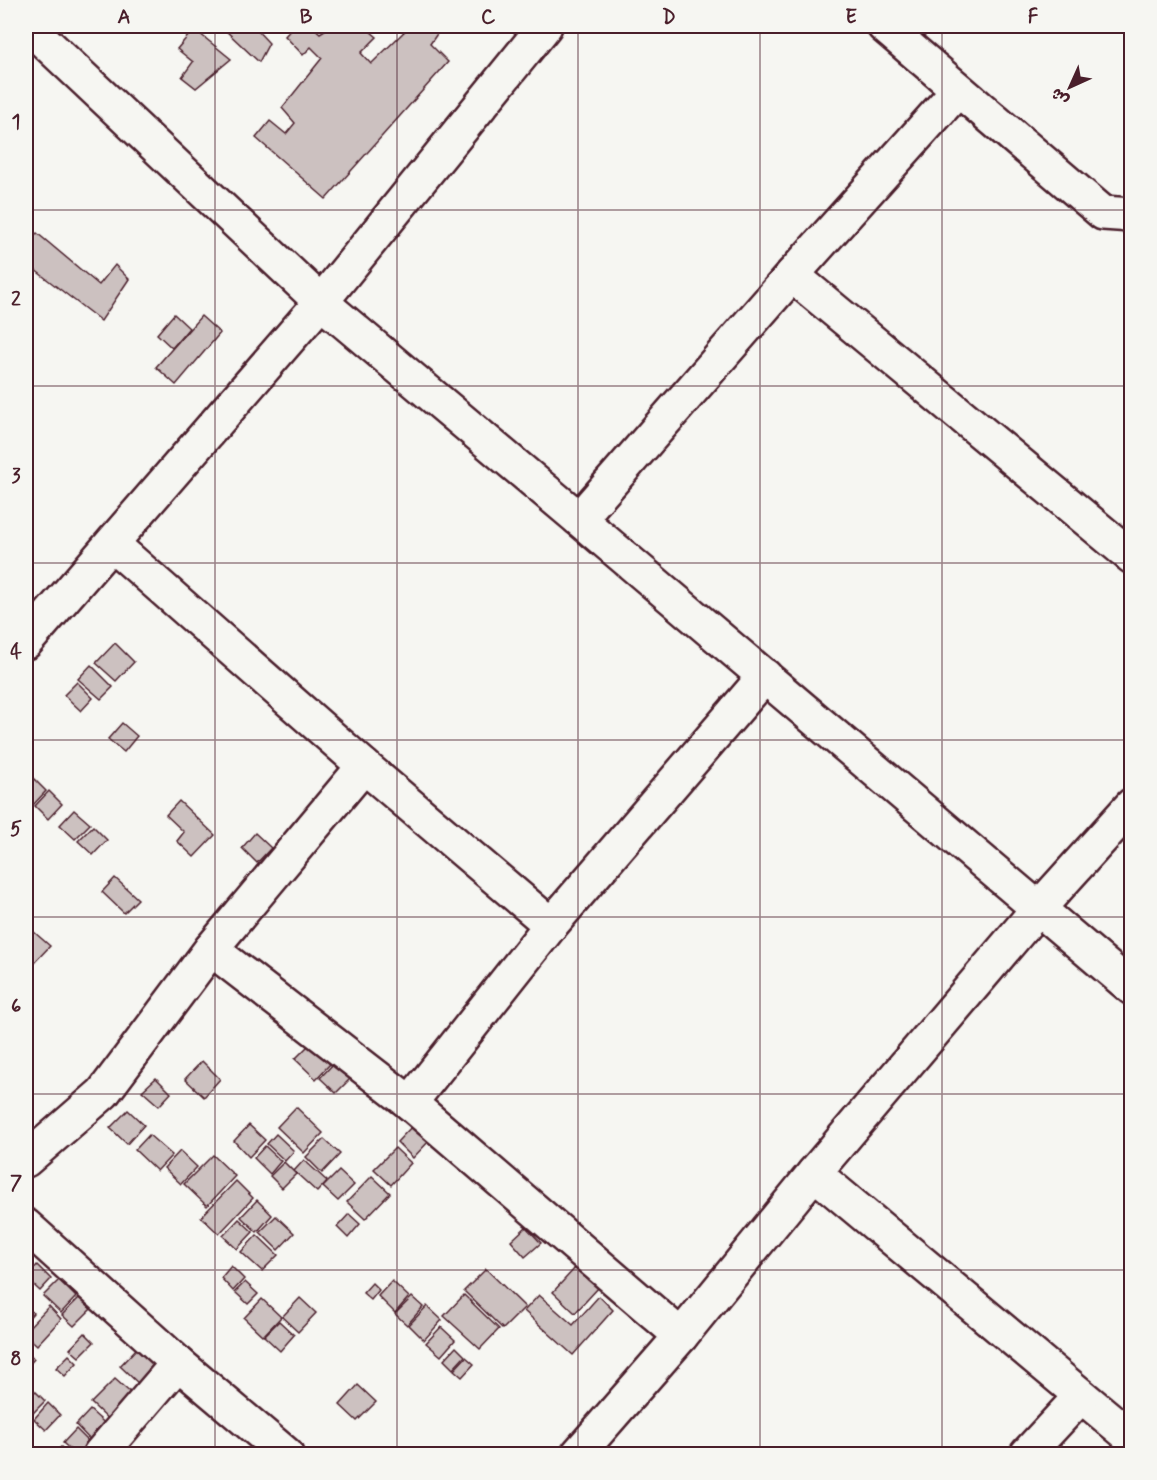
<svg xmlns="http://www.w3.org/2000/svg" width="1157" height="1480" font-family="Mynerve,'Playpen Sans Arabic',sans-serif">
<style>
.building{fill:#ccc1c0;stroke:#4a1f2b;stroke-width:1.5}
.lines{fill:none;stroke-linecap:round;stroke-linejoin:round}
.minor-casing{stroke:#4a1f2b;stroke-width:38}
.tertiary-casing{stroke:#4a1f2b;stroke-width:38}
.minor{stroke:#f6f6f2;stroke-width:33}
.tertiary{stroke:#f6f6f2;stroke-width:33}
.grid{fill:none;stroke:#4a1f2b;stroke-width:1.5;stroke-opacity:0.55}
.neatline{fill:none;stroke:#4a1f2b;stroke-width:2}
.grid-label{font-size:20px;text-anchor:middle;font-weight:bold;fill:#4a1f2b}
</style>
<rect width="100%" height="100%" fill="#f6f6f2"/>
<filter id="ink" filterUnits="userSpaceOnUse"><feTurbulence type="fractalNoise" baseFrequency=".0167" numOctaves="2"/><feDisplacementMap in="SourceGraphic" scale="12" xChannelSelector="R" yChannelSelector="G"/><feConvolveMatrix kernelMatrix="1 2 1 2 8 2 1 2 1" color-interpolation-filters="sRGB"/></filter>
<g filter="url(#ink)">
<g class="building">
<polygon points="227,26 253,26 269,43 259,62 224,29"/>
<polygon points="294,26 312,26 320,33 328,28 326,26 364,26 377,37 361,53 371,64 410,26 437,26 441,28 430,44 448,62 326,199 256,138 270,121 286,134 295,123 282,108 322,58 311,47 303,55 285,36"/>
<polygon points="194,29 231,59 196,88 182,77 193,62 177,49"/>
<polygon points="37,233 99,285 115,265 129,279 101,321 26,263 26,243"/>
<polygon points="174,314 189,328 172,348 157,334"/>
<polygon points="201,316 220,333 176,385 156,367"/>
<polygon points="115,643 134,662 116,681 96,663"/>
<polygon points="91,665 113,687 101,699 78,679"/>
<polygon points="77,682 93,698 81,711 64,695"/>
<polygon points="122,723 137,736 124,752 108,739"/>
<polygon points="26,763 32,769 26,776"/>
<polygon points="32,777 46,791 33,805 26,798 26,784"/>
<polygon points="49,791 62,804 48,819 35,806"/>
<polygon points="179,801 215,835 194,857 177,841 184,832 166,815"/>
<polygon points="74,810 90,824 75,839 60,825"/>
<polygon points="93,826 107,840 93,855 78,841"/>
<polygon points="255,833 271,848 257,863 242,848"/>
<polygon points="115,878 138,899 124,913 102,892"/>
<polygon points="34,932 50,946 33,964 26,957 26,941"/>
<polygon points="309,1045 330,1064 316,1079 295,1059"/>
<polygon points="202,1061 220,1079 204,1097 185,1079"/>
<polygon points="335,1062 351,1078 336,1093 320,1078"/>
<polygon points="156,1078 171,1093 159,1106 142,1091"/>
<polygon points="296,1107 323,1133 304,1153 277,1127"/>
<polygon points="128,1110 144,1125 127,1144 110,1128"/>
<polygon points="414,1124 430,1140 413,1158 397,1142"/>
<polygon points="249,1125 265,1140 249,1157 234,1141"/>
<polygon points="276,1134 294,1151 285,1161 267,1144"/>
<polygon points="149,1135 172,1155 157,1171 135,1150"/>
<polygon points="324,1139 340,1154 322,1173 306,1157"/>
<polygon points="265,1146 281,1161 270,1174 254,1158"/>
<polygon points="395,1148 411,1163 391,1185 374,1169"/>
<polygon points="180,1151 197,1167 181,1184 164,1168"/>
<polygon points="213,1155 235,1176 207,1206 184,1184"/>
<polygon points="304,1160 327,1181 317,1192 294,1171"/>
<polygon points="284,1162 296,1174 282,1188 270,1176"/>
<polygon points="339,1171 354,1185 338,1201 323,1187"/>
<polygon points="372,1176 390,1193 365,1219 347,1202"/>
<polygon points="236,1181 253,1198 219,1234 201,1217"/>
<polygon points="257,1200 272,1215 257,1232 241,1217"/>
<polygon points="349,1214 360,1224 348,1238 337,1227"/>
<polygon points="276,1216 294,1233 278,1250 260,1232"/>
<polygon points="239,1219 253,1232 237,1249 223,1236"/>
<polygon points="526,1227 541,1243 525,1257 511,1241"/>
<polygon points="257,1235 278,1255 262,1271 241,1252"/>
<polygon points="37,1265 51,1279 40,1291 26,1278"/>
<polygon points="231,1266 244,1279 233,1291 221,1278"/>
<polygon points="576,1267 599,1287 575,1313 553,1292"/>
<polygon points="486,1269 525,1307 503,1329 464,1291"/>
<polygon points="59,1280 76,1297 61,1313 43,1296"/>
<polygon points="392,1281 409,1297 395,1313 378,1296"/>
<polygon points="245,1282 258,1294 248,1304 235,1292"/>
<polygon points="372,1283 379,1290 371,1300 363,1293"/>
<polygon points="464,1295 499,1329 480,1349 444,1316"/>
<polygon points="539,1295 573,1325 599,1296 613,1310 573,1355 524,1311"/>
<polygon points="412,1297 423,1307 407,1325 395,1314"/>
<polygon points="79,1298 91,1309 74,1326 62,1315"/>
<polygon points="300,1298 316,1313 298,1332 282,1317"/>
<polygon points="262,1299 281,1317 263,1336 244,1318"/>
<polygon points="26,1305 33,1313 26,1321"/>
<polygon points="49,1306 61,1319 37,1345 26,1335 26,1330"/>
<polygon points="427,1306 442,1320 424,1340 409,1325"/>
<polygon points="279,1321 294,1335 280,1351 264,1336"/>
<polygon points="441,1327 455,1340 441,1356 426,1343"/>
<polygon points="85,1333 94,1342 79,1357 70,1349"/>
<polygon points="456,1347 465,1356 453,1369 444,1360"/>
<polygon points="137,1348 157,1366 140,1385 120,1366"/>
<polygon points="26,1350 34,1359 26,1368"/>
<polygon points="69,1355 77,1363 65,1376 56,1368"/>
<polygon points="466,1357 474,1364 462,1377 454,1370"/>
<polygon points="115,1379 134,1396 110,1421 91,1403"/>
<polygon points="26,1382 45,1401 28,1418 26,1415"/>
<polygon points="358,1385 376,1402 357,1421 340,1405"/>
<polygon points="48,1403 60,1415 46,1430 34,1419"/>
<polygon points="90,1410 109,1427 93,1443 76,1425"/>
<polygon points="76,1429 92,1445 84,1454 75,1454 63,1443"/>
<polygon points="61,1447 69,1454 53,1454"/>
</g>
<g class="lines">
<g class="minor-casing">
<g id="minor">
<polyline points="884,26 1103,213 1132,215"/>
<polyline points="792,275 958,90"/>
<polyline points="579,519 792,275 1132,557"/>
<polyline points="112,544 364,766 551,925"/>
<polyline points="26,642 321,302 545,26"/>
<polyline points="211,949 410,1103 681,1336"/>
<polyline points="410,1103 551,925 765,676"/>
<polyline points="26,1160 103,1093 211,949 364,766"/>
<polyline points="814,1173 1132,1438"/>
<polyline points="26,1226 178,1363 286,1454"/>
<polyline points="100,1454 178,1363"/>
<polyline points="578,1454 681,1336 814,1173 1038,909 1132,805"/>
<polyline points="1027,1454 1081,1396"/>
</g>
</g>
<g class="tertiary-casing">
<polyline id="tertiary" points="28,26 321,302 579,519 1132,988"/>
</g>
<use href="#minor" class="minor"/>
<use href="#tertiary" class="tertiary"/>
</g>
</g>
<path class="grid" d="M215,26v1428M397,26v1428M578,26v1428M760,26v1428M942,26v1428M26,210h1106M26,386h1106M26,563h1106M26,740h1106M26,917h1106M26,1094h1106M26,1270h1106"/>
<rect width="1157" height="1480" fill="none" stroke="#f6f6f2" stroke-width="66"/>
<g transform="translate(1070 87) rotate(225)" stroke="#f6f6f2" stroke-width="4.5" paint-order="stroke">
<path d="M0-4.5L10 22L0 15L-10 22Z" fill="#4a1f2b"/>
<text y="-9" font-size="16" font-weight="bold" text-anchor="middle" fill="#4a1f2b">ش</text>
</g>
<rect x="33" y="33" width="1091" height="1414" class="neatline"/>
<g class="grid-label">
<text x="124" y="23">A</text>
<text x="306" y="23">B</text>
<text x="488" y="23">C</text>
<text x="669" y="23">D</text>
<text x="851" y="23">E</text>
<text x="1033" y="23">F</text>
<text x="16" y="128">1</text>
<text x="16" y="305">2</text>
<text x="16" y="482">3</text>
<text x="16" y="658">4</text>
<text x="16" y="835">5</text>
<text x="16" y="1012">6</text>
<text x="16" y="1189">7</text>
<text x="16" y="1365">8</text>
</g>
</svg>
